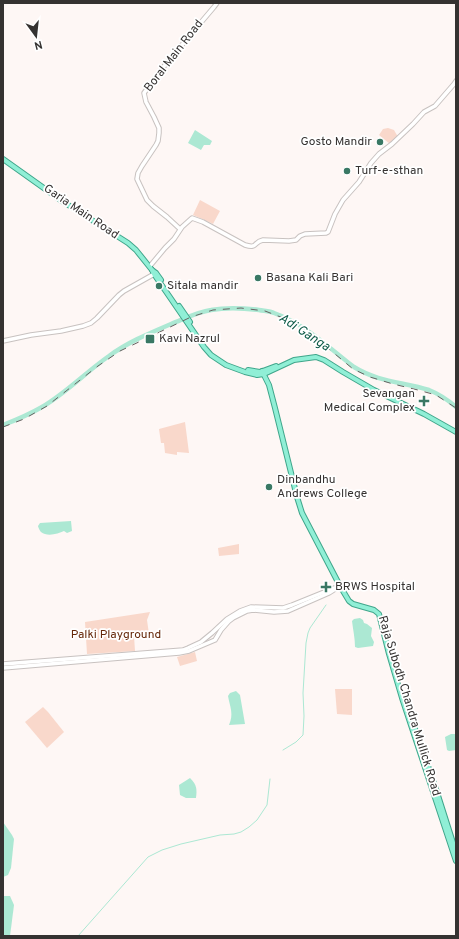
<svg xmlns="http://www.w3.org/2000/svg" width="459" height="939" font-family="Overpass,sans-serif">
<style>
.green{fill:#f9d8cb}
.water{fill:#ace8d3}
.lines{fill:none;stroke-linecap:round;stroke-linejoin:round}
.stream{stroke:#ace8d3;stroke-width:1}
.river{stroke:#ace8d3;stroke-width:4.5}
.secondary-casing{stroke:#c8c2c0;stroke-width:5.5}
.primary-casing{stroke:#40a68b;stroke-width:6}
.secondary{stroke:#fff;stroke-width:3.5}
.primary{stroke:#90efd6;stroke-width:4}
.rail{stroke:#666261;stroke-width:1;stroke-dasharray:7 7;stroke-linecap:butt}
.poi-dot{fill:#397864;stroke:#fff;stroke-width:1.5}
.labels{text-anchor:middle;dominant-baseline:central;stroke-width:3.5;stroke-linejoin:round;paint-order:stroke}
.street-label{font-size:12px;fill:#353231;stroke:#fff}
.poi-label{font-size:12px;fill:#353231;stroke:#fff;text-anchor:start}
.park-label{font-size:12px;fill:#652709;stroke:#fff}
.water-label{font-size:13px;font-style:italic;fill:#0c5a47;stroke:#fff}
</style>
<rect width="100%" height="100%" fill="#fef7f5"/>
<g class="green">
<polygon points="388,128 394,130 398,137 390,144 379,135 383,129"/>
<polygon points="200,200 220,211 213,224 209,222 193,215"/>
<polygon points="185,422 189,453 177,452 177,455 165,453 164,443 161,443 159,429"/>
<polygon points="239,544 239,554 219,556 218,548"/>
<polygon points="150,612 147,620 149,634 134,636 135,651 87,654 85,622"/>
<polygon points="195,652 197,661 180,666 177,657"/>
<polygon points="335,689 352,689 352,715 337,714"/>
<polygon points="43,707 48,712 64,732 47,748 25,722"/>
</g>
<g class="water">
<polygon points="195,130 212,141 210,145 204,145 201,150 188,143"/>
<path d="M71,521l1,10 -5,2 -3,-2c-6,3 -17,6 -23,1 -1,-1 -3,-5 -3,-6l2,-3z"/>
<path d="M360,618l3,2 1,3 3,1 5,4 -1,8 3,6 -1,4 -15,2 -3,-1c0,-9 -2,-17 -3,-26l2,-2z"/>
<path d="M236,691l4,4 5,29 -16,1c5,-11 1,-18 -1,-29l2,-3z"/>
<polygon points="451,734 456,734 456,750 449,751 447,750 445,737"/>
<path d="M190,778c7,7 7,11 6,20h-10l-6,-3 -1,-10z"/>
<polygon points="3,822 12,835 14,839 11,868 8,875 3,877"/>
<polygon points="3,896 10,896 14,905 10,936 3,936"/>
</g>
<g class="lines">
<g class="stream">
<polyline points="283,750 296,742 303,735 304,716 303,693 306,643 308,633 310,628 326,605"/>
<polyline points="78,936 148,857 162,850 181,844 220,835 234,834 241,832 249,827 257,820 267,805 270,779"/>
</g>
<path class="river" d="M3,425c13,-5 27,-11 39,-18 24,-14 44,-35 67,-51 19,-14 41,-23 62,-32 13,-5 26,-12 40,-14 16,-3 33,-2 48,0 5,1 11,1 15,3 31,11 55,35 80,54 24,15 49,15 75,23 10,4 19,10 27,17"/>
<g class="secondary-casing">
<g id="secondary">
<polyline points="180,229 167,217 153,206 147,200 137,179 138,173 142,166 156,145 158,141 159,133 159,128 154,117 146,102 144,93 165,65 214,7 217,3"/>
<path d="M150,266l15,-18 9,-9 8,-12 10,-9 11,4 42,23c13,4 8,-3 18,-5l26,1 7,-1 4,-4 5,-2 21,-1 2,-1 7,-18 8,-14 16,-18 12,-19 8,-9 13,-10 21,-20 11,-12 11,-6 19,-22 2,-3"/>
<polyline points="3,341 31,335 61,331 83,326 91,323 97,318 119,295 124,291 156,273"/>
<polyline points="3,664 183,650 188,648 201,642 212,633 227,619 240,611 251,607 283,608 292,605 334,588"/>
<polyline points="3,668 179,653 189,651 215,640 221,630 229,621 233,618 247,611 253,610 274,612 288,611 329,593 340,586"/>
</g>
</g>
<g class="primary-casing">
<g id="primary">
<polyline points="3,159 62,201 128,243 136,250 152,270 156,273 161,280"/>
<polyline points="152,270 154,274 204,347 211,355 226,365 245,372 257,375 264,374 294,360 316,357 324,360 343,372 374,390 424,414 456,432"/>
<polyline points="179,306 190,322"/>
<polyline points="248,370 260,372 276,366"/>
<polyline points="262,371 269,385 275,408 297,497 302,513 340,586 349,601 353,604 374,610 379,614 389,654 402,698 456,861"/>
<polyline points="406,703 435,786 456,852"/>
</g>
</g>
<use href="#secondary" class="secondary"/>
<use href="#primary" class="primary"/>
<polyline class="rail" points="3,427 24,419 47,406 98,366 120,351 191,317 213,310 241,308 265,311 291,321 323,344 353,369 370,377 393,384 418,390 436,395 456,408"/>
</g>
<g class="poi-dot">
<circle cx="380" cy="142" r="4"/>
<circle cx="347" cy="171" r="4"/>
<circle cx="258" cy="278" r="4"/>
<circle cx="159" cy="286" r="4"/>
<rect x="145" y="334" width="10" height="10" rx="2"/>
<path d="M422 395h4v4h4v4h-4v4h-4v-4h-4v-4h4z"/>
<circle cx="269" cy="487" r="4"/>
<path d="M324 581h4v4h4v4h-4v4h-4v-4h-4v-4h4z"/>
</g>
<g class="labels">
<g class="street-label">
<text transform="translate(174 56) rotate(-52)">Boral Main Road</text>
<text transform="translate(81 212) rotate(34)">Garia Main Road</text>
<text transform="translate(409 706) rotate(73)">Raja Subodh Chandra Mullick Road</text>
</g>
<g class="poi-label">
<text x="372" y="142" text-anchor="end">Gosto Mandir</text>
<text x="355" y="171">Turf-e-sthan</text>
<text x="266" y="278">Basana Kali Bari</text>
<text x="167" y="286">Sitala mandir</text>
<text x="159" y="339">Kavi Nazrul</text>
<text x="415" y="394" text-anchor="end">Sevangan<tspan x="415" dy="14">Medical Complex</tspan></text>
<text x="277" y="480">Dinbandhu<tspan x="277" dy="14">Andrews College</tspan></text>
<text x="335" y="587">BRWS Hospital</text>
</g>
<g class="park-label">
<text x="116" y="635">Palki Playground</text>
</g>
<g class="water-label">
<text transform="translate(304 333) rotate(33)">Adi Ganga</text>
</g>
</g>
<rect width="459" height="939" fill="none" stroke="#353231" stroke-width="8"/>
<g transform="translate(36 36) rotate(165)" stroke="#ffffff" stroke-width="3" paint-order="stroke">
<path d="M0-3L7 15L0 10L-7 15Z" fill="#353231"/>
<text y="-6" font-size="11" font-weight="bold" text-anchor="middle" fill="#353231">N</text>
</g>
</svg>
